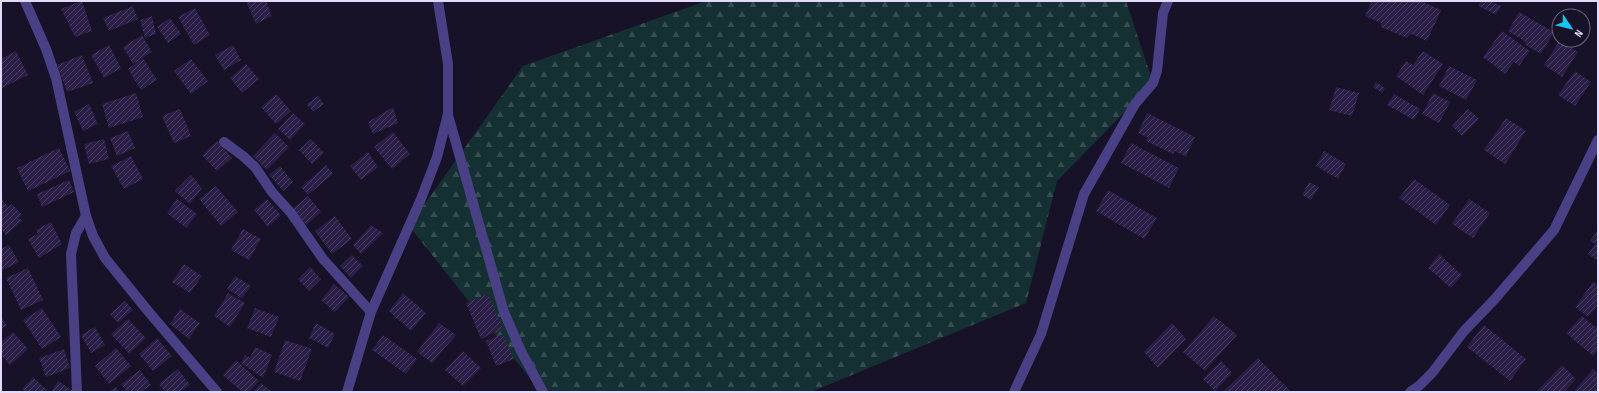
<svg xmlns="http://www.w3.org/2000/svg" width="1599" height="393" font-family="'Sofia Sans Condensed',sans-serif">
<style>
.forest{fill:url(#forest-firs)}
.building{fill:url(#building-hatch)}
.lines{fill:none;stroke-linecap:round;stroke-linejoin:round}
.minor{stroke:#494085;stroke-width:10}
</style>
<defs>
<pattern id="forest-firs" width="22" height="20" patternUnits="userSpaceOnUse"><rect width="22" height="20" fill="#153032"/><path d="M5 1l3.5 6h-7zM16 11l3.5 6h-7z" fill="#374d51"/></pattern>
<pattern id="building-hatch" width="6" height="6" patternUnits="userSpaceOnUse"><rect width="6" height="6" fill="#2b1f48"/><path d="M-1 1l2-2M0 6l6-6M5 7l2-2" fill="none" stroke="#493f63"/></pattern>
</defs>
<rect width="100%" height="100%" fill="#181228"/>
<polygon class="forest" points="706,1 1126,1 1153,83 1057,181 1026,303 811,392 541,392 409,226 523,66"/>
<g class="building">
<polygon points="81,1 82,1 92,31 75,37 61,9"/>
<polygon points="246,1 266,1 272,16 256,24"/>
<polygon points="1372,1 1421,1 1441,10 1427,41 1411,34 1407,38 1381,27 1381,23 1365,16"/>
<polygon points="1481,1 1491,1 1501,6 1496,15 1478,6"/>
<polygon points="133,6 138,19 109,31 103,18"/>
<polygon points="195,8 210,35 194,45 178,17"/>
<polygon points="1519,12 1554,32 1541,54 1524,44 1526,42 1508,31"/>
<polygon points="152,16 156,34 145,38 140,20"/>
<polygon points="170,18 181,34 168,43 157,27"/>
<polygon points="1502,31 1530,51 1519,66 1514,62 1505,74 1483,57"/>
<polygon points="142,35 152,52 133,64 123,47"/>
<polygon points="1560,40 1578,52 1562,77 1544,65"/>
<polygon points="109,45 121,68 104,78 91,55"/>
<polygon points="233,45 241,60 224,70 215,55"/>
<polygon points="16,51 28,75 2,88 1,59"/>
<polygon points="1423,51 1443,64 1423,95 1396,76 1406,61 1413,65"/>
<polygon points="82,55 93,83 67,92 57,65"/>
<polygon points="143,58 157,80 141,90 128,69"/>
<polygon points="191,59 208,81 191,94 174,71"/>
<polygon points="246,64 259,79 242,93 230,78"/>
<polygon points="1449,66 1477,80 1466,100 1439,86"/>
<polygon points="1575,71 1591,82 1575,106 1558,95"/>
<polygon points="1376,82 1385,88 1382,93 1373,87"/>
<polygon points="1336,87 1359,93 1352,116 1329,110"/>
<polygon points="136,93 143,117 109,128 102,104"/>
<polygon points="1433,93 1450,102 1439,123 1422,114"/>
<polygon points="276,94 291,111 276,124 261,107"/>
<polygon points="1394,94 1420,109 1414,120 1387,105"/>
<polygon points="318,96 324,104 313,112 307,104"/>
<polygon points="89,104 98,124 83,131 74,112"/>
<polygon points="393,107 398,123 373,134 368,122"/>
<polygon points="180,109 191,136 174,143 162,116"/>
<polygon points="1468,109 1479,119 1462,136 1452,126"/>
<polygon points="293,113 305,124 290,140 278,129"/>
<polygon points="1147,113 1195,137 1186,157 1175,151 1173,154 1146,141 1148,138 1138,133"/>
<polygon points="1506,118 1526,131 1505,164 1484,150"/>
<polygon points="128,131 135,148 117,156 110,138"/>
<polygon points="393,132 410,154 392,169 374,147"/>
<polygon points="275,133 289,147 267,170 253,156"/>
<polygon points="104,139 109,159 89,164 84,144"/>
<polygon points="311,139 324,153 312,164 299,150"/>
<polygon points="217,141 232,158 217,171 202,155"/>
<polygon points="1131,143 1179,168 1169,188 1121,163"/>
<polygon points="59,148 70,171 28,191 17,168"/>
<polygon points="1324,151 1346,164 1338,179 1316,166"/>
<polygon points="368,152 378,167 361,180 350,166"/>
<polygon points="131,156 143,179 124,189 111,166"/>
<polygon points="326,165 333,174 308,195 301,187"/>
<polygon points="280,166 293,182 283,191 269,175"/>
<polygon points="191,175 202,188 190,204 175,191"/>
<polygon points="1414,179 1450,205 1436,225 1399,198"/>
<polygon points="69,180 74,192 42,207 37,194"/>
<polygon points="1309,182 1319,187 1311,200 1302,195"/>
<polygon points="216,186 238,212 221,226 199,199"/>
<polygon points="1108,190 1157,218 1144,239 1096,211"/>
<polygon points="308,196 321,212 306,225 292,209"/>
<polygon points="1,198 8,207 12,204 22,215 19,218 22,221 6,235 1,229"/>
<polygon points="177,199 197,214 186,228 167,213"/>
<polygon points="267,199 281,215 268,227 254,210"/>
<polygon points="1469,199 1490,213 1473,238 1452,224"/>
<polygon points="335,216 352,239 332,254 315,231"/>
<polygon points="51,222 62,244 39,258 28,239 38,234 36,230"/>
<polygon points="371,225 383,233 361,254 353,245"/>
<polygon points="243,229 261,239 249,260 231,250"/>
<polygon points="1598,230 1598,261 1588,254 1595,244 1590,241"/>
<polygon points="9,245 19,262 1,271 1,249"/>
<polygon points="1439,254 1462,275 1451,288 1428,268"/>
<polygon points="352,255 363,266 351,278 340,266"/>
<polygon points="184,264 202,276 190,293 172,282"/>
<polygon points="310,267 321,279 309,291 298,279"/>
<polygon points="28,268 43,300 21,310 6,278"/>
<polygon points="235,276 251,286 242,298 227,289"/>
<polygon points="1593,282 1598,285 1598,304 1588,317 1575,307"/>
<polygon points="334,284 349,297 335,312 321,300"/>
<polygon points="228,293 245,303 230,327 214,316"/>
<polygon points="403,293 426,313 411,331 389,311"/>
<polygon points="488,294 503,329 481,339 466,303"/>
<polygon points="125,301 133,310 118,323 110,314"/>
<polygon points="42,308 61,337 42,349 23,320"/>
<polygon points="255,308 279,317 271,337 247,328"/>
<polygon points="180,309 200,323 189,339 170,324"/>
<polygon points="1214,316 1237,335 1205,371 1183,352"/>
<polygon points="1582,316 1595,327 1598,324 1598,350 1593,356 1566,333"/>
<polygon points="1,317 7,325 1,330"/>
<polygon points="128,319 146,338 129,354 111,334"/>
<polygon points="316,323 335,334 328,348 309,338"/>
<polygon points="439,323 456,335 432,363 417,352"/>
<polygon points="1172,323 1186,339 1158,368 1144,352"/>
<polygon points="1484,325 1526,359 1510,381 1467,347"/>
<polygon points="95,327 105,345 91,353 81,335"/>
<polygon points="13,332 28,349 10,365 1,355 1,342"/>
<polygon points="503,334 514,359 496,366 486,341"/>
<polygon points="383,335 417,359 406,374 372,350"/>
<polygon points="157,338 172,356 153,371 139,354"/>
<polygon points="285,340 312,349 300,381 274,372"/>
<polygon points="255,347 272,355 263,378 241,363 245,355 250,358"/>
<polygon points="116,348 131,366 109,384 95,366"/>
<polygon points="64,349 70,368 46,377 39,358"/>
<polygon points="463,351 481,368 463,386 445,370"/>
<polygon points="1258,358 1291,392 1225,392 1224,391"/>
<polygon points="236,360 259,381 249,392 242,392 223,375"/>
<polygon points="1221,361 1232,373 1215,391 1203,379"/>
<polygon points="1562,365 1576,379 1564,392 1536,392"/>
<polygon points="178,369 190,385 180,392 165,392 159,384"/>
<polygon points="1593,369 1598,373 1598,392 1576,392 1575,390"/>
<polygon points="140,370 151,385 141,392 127,392 121,384"/>
<polygon points="33,377 47,390 46,392 26,392 22,389"/>
<polygon points="58,381 75,392 51,392"/>
<polygon points="261,383 272,392 253,392"/>
<polygon points="116,387 120,392 109,392"/>
</g>
<g class="lines">
<g class="minor">
<polyline points="25,1 46,49 56,78 86,216 93,236 105,258 148,311 217,392"/>
<polyline points="448,115 504,312 521,351 543,392"/>
<polyline points="224,142 243,156 255,167 272,192 291,213 323,259 371,312"/>
<polyline points="77,392 71,254 76,233 86,216"/>
<polyline points="347,392 371,312 421,199 437,157 448,114 448,64 438,1"/>
<polyline points="1014,392 1041,334 1084,194 1135,104 1153,83 1157,71 1163,13 1168,1"/>
<polyline points="1410,392 1420,385 1432,373 1464,331 1494,300 1554,230 1598,140"/>
</g>
</g>
<rect width="1599" height="393" fill="none" stroke="#e2dbfd" stroke-width="4"/>
<g transform="translate(1571 28) rotate(125)"><circle r="19" fill="#181228" stroke="#69627d"/>
<path d="M0-3L7 15L0 10L-7 15Z" fill="#12c6f2"/>
<text y="-6" font-size="11" font-weight="bold" text-anchor="middle" fill="#e2dbfd">N</text>
</g>
</svg>
